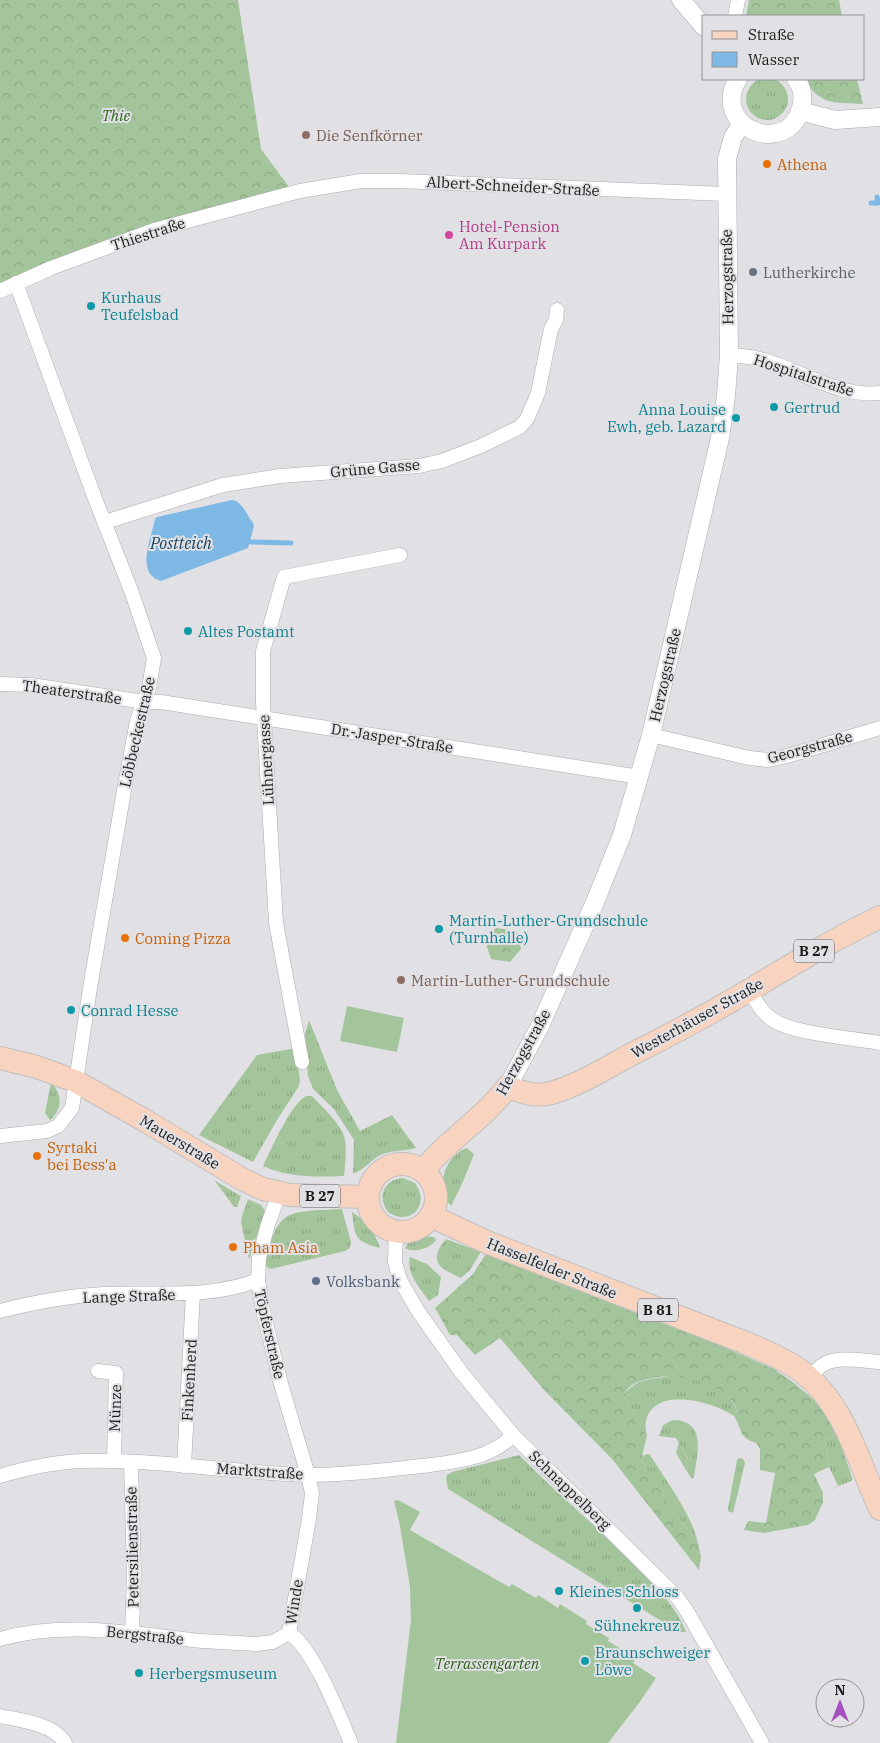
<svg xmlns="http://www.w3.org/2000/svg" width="880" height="1743" font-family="'IBM Plex Serif',serif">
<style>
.grass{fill:url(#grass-tufts)}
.forest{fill:url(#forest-crowns)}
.garden{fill:#a4c59b}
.water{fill:#7eb9e6}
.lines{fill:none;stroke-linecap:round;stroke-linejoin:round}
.stream{stroke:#7eb9e6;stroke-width:5}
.minor-casing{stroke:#acacb0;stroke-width:15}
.tertiary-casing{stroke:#acacb0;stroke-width:19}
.primary-casing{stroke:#c0c0c0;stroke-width:24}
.minor{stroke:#fff;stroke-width:14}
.tertiary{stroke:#fff;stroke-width:18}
.primary{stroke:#f8d4c0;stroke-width:22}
.education-dot{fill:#8d6e63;stroke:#e1e1e5;stroke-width:2}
.food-dot{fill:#e8710a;stroke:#e1e1e5;stroke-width:2}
.hotel-dot{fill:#d1479c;stroke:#e1e1e5;stroke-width:2}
.worship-dot{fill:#6b7280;stroke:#e1e1e5;stroke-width:2}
.culture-dot{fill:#0f9aa8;stroke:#e1e1e5;stroke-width:2}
.service-dot{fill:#5c6f8a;stroke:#e1e1e5;stroke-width:2}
.labels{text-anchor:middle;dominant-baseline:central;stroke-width:4;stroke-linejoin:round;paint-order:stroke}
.shield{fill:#e1e1e5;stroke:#58585a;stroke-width:1}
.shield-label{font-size:14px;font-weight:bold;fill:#1d1d1e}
.park-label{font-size:15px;font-style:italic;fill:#2d631a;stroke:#e1e1e5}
.education-label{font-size:15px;fill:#785e54;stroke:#e1e1e5;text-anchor:start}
.food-label{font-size:15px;fill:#c56008;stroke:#e1e1e5;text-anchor:start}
.street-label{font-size:15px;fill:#1d1d1e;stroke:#e1e1e5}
.hotel-label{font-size:15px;fill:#b23c85;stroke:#e1e1e5;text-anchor:start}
.worship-label{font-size:15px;fill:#5b616d;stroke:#e1e1e5;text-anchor:start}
.culture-label{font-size:15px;fill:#0d838f;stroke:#e1e1e5;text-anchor:start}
.service-label{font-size:15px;fill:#4e5e75;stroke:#e1e1e5;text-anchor:start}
.water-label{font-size:16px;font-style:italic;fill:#174362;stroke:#e1e1e5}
</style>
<defs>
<pattern id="grass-tufts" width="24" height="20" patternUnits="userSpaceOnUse" patternTransform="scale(1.25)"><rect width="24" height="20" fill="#a4c59b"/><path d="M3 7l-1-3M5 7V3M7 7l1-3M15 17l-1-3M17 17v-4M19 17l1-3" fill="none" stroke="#8da985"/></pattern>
<pattern id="forest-crowns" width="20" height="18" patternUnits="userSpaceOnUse" patternTransform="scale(1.25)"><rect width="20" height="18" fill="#a4c59b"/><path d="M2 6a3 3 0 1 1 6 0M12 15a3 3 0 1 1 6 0" fill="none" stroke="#8da985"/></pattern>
</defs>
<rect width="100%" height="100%" fill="#e1e1e5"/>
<g class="grass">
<circle cx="767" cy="99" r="21"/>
<path d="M309,1020l28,70 23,41 32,-16 24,33c-11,3 -22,2 -33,6 -11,4 -17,15 -30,20l1,-34 -20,-31 -21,-20 -5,-13 -3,-41z"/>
<polygon points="296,1048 300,1081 299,1086 277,1120 253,1162 199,1135 257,1055"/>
<path d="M51,1082c11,12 12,27 -1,38l-5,-7z"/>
<path d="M306,1096h6c10,11 24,23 31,37 5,12 2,30 1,43 -27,1 -55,2 -81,-10 9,-18 27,-61 43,-70z"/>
<path d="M467,1148l7,6 -12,30 -11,22c-17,-18 -6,-51 16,-58z"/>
<path d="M403,1178l12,5c16,22 -5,44 -27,29 -11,-15 -5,-32 15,-34z"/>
<polygon points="215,1181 241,1196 237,1207 234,1207"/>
<polygon points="248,1199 261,1205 265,1211 249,1259 241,1222 242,1216"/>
<path d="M342,1209l9,33 -1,6 -5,3 -74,18 -6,-3c12,-59 22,-54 77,-57z"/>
<path d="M352,1212c15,9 22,18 28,36 -26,-7 -25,-11 -28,-36z"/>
<path d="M422,1236l12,1 2,3c-6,9 -22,13 -31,8l5,-8z"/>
<path d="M446,1239l35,13 -11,18 -9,8c-21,-9 -34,-17 -15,-39z"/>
<path d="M410,1257l17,7 14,13 -3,18 -9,6c-9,-13 -23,-27 -19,-44z"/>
<path d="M670,1376c7,0 14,0 20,1 17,5 45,17 47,36l-3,3c-20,-14 -80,-31 -88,5 -1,5 0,10 1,15l-24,-41c14,-16 27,-16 47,-19z"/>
<path d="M673,1420c35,1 24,35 21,58h-3l-5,-8 2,-11 -12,-21 -17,-2 4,-11z"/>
<polygon points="837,1434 853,1480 823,1493 838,1486 829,1467 825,1441"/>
<path d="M648,1454l2,1c17,27 41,58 48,88l-23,-29 -34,-54 1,-4z"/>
<path d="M519,1455c38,39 81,74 119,114 19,19 38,37 48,63h-7l-231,-143 -2,-10 1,-4 5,-3z"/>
<polygon points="739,1458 743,1459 745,1463 733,1513 728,1511 728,1508 737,1460"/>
</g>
<g class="forest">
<polygon points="0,0 238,0 261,149 289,187 0,284"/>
<polygon points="749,0 839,0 842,16 746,16"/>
<path d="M805,79h52l6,25c-28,-2 -44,2 -58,-25z"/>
<polygon points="496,928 516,931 521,949 510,962 491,959 485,941"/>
<path d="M486,1254l236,92 52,23 20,14 20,17 12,14 11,20 -12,7 4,26 -15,7 9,19v9l-8,18 -7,5 -44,8 -20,-3 4,-9 18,2 9,-50 -15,-3v-21l-4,-6c-19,-6 -12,-12 -22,-27l3,-4c-1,-10 -10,-17 -18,-22 -26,-15 -58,-19 -85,-6 -5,2 -8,7 -11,11l24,41 -6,24 34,54 23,29 3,14 -2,13 -87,-111 -67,-68 -45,-53 -25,17 -18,-20h-7l-15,-27 38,-34z"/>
<polygon points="679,1443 688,1460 686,1470 676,1453"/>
</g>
<g class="garden">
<polygon points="347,1006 404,1018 397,1052 340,1041"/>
<polygon points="398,1500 420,1512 410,1530 509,1587 512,1584 536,1598 538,1595 558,1608 560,1604 587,1621 586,1624 609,1638 608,1641 636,1658 633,1663 656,1678 639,1703 608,1743 396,1743 411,1620 410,1587 400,1526 394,1501"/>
</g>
<path class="water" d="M232,500c10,1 15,15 21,23l1,3 -6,22 -87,33c-26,-8 -10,-42 -6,-62l2,-2z"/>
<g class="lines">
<g class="stream">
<polyline points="871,203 878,203 877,197"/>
<polyline points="251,542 291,543"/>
</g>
<g class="minor-casing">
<g id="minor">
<polyline points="735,16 738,0"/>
<polyline points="0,291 51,268 154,230 300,191 361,181 400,181 726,194"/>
<path d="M729,355c14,1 28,2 41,7 36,12 72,35 110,31"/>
<polyline points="105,522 223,485 280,476 419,466 442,461 481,446 520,427 527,419 538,393 551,329 556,320 557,310"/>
<polyline points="0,684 31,685 145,702 161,702 640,777"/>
<polyline points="651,735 749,758 768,760 787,756 880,728"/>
<path d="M749,990c7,11 13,23 24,30 21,14 80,18 107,23"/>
<polyline points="302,1062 276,923 263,702 263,651 284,577 400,555"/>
<polyline points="0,1136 47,1131 58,1126 72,1108 90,988 125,785 137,721 149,688 154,658 132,593 94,496 16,283"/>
<polyline points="279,1194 268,1224 259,1258 258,1280 263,1311 281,1384 308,1475 312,1493 309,1519 289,1633"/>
<polyline points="396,1231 395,1262 400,1280 418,1311 461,1372 513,1435 677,1597 688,1613 762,1743"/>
<path d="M0,1311c28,-7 62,-14 91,-16 55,-5 114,6 167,-15"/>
<polyline points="98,1371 116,1373 114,1461"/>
<path d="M810,1378c3,-3 7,-9 11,-12 15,-11 41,-5 59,-4"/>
<polyline points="131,1462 134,1575 132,1632"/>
<polyline points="184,1466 193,1293"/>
<path d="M0,1476c27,-8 54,-14 82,-15 76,-2 151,12 227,14 38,0 76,-5 113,-9 32,-4 69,-7 91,-31"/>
<path d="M289,1633c25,16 50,82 62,110"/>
<path d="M0,1639c67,-19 134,-5 202,2 18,1 36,2 54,3l17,-2 16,-9"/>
<path d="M0,1716c19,4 55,8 65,27"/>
</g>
</g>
<g class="tertiary-casing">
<g id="tertiary">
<polyline points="681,0 704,27"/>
<path d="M738,79c-29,48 49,80 63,29 3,-10 1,-21 -5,-29"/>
<polyline points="800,111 835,120 880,117"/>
<polyline points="508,1086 539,1028 595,902 622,835 651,735 720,438 726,396 729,355 727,159 733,137 742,124"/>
</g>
</g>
<g class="primary-casing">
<g id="primary">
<polyline points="0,1058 37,1067 75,1081 144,1120 242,1179 263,1189 290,1195 368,1197"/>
<circle cx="402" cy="1198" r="34"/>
<path d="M423,1171c25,-32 61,-52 85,-85 14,7 27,11 43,7 24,-6 57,-26 79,-38 34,-17 68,-35 101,-54 49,-29 97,-59 149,-84"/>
<path d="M431,1216l58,27 257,100c19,8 38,16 55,28 44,33 57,90 79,138"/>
</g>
</g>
<use href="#minor" class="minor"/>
<use href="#tertiary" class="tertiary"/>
<use href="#primary" class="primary"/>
</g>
<g class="education-dot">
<circle cx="306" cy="135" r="5"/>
<circle cx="401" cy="980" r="5"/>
</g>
<g class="food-dot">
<circle cx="767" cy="164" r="5"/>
<circle cx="125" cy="938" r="5"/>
<circle cx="37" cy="1156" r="5"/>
<circle cx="233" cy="1247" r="5"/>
</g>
<circle class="hotel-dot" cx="449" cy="235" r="5"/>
<circle class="worship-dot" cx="753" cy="272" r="5"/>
<g class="culture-dot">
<circle cx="91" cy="306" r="5"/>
<circle cx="774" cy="407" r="5"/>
<circle cx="736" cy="418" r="5"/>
<circle cx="188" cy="631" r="5"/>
<circle cx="439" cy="929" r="5"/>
<circle cx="71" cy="1010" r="5"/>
<circle cx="559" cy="1591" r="5"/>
<circle cx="637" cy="1608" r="5"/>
<circle cx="585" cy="1661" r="5"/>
<circle cx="139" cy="1673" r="5"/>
</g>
<circle class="service-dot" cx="316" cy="1281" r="5"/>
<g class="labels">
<g class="shield">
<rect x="794" y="939.5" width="40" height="23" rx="4"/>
<rect x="300" y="1184.5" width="40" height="23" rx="4"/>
<rect x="638" y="1298.5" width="40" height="23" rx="4"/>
</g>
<g class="shield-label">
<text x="814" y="951">B 27</text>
<text x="320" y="1196">B 27</text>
<text x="658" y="1310">B 81</text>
</g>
<g class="park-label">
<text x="116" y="115">Thie</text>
<text x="487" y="1663">Terrassengarten</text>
</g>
<g class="education-label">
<text x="316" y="135">Die Senfkörner</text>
<text x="411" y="980">Martin-Luther-Grundschule</text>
</g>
<g class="food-label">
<text x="777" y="164">Athena</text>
<text x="135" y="938">Coming Pizza</text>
<text x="47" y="1147">Syrtaki<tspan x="47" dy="17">bei Bess'a</tspan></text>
<text x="243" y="1247">Pham Asia</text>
</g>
<g class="street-label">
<text transform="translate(513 186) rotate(3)">Albert-Schneider-Straße</text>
<text transform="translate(148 234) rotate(-18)">Thiestraße</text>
<text transform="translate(727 277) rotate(-91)">Herzogstraße</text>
<text transform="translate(804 375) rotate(18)">Hospitalstraße</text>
<text transform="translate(375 468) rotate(-5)">Grüne Gasse</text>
<text transform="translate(665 675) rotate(-77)">Herzogstraße</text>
<text transform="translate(72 692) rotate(8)">Theaterstraße</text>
<text transform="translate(137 732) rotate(-77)">Löbbeckestraße</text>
<text transform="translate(392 738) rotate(9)">Dr.-Jasper-Straße</text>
<text transform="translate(810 747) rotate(-15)">Georgstraße</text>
<text transform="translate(266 760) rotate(-93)">Lühnergasse</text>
<text transform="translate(697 1018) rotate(-29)">Westerhäuser Straße</text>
<text transform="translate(523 1052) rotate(-61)">Herzogstraße</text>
<text transform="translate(180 1142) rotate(31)">Mauerstraße</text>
<text transform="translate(552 1268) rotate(22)">Hasselfelder Straße</text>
<text transform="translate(129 1296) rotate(-2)">Lange Straße</text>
<text transform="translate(270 1334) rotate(77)">Töpferstraße</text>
<text transform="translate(189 1380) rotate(-87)">Finkenherd</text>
<text transform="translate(115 1408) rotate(-88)">Münze</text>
<text transform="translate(260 1471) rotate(4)">Marktstraße</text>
<text transform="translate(570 1490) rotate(44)">Schnappelberg</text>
<text transform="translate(132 1547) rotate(-91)">Petersilienstraße</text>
<text transform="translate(294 1602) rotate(-81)">Winde</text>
<text transform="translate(145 1635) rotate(6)">Bergstraße</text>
</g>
<g class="hotel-label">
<text x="459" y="226">Hotel-Pension<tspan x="459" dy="17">Am Kurpark</tspan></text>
</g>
<g class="worship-label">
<text x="763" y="272">Lutherkirche</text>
</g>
<g class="culture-label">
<text x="101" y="297">Kurhaus<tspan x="101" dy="17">Teufelsbad</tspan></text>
<text x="784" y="407">Gertrud</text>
<text x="726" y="409" text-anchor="end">Anna Louise<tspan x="726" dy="17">Ewh, geb. Lazard</tspan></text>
<text x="198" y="631">Altes Postamt</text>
<text x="449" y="920">Martin-Luther-Grundschule<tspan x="449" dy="17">(Turnhalle)</tspan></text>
<text x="81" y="1010">Conrad Hesse</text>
<text x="569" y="1591">Kleines Schloss</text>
<text x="637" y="1625" text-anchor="middle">Sühnekreuz</text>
<text x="595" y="1652">Braunschweiger<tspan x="595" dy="17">Löwe</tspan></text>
<text x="149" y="1673">Herbergsmuseum</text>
</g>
<g class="service-label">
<text x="326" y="1281">Volksbank</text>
</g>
<g class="water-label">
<text x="181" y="543">Postteich</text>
</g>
</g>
<rect x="702" y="15" width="162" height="65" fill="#e1e1e5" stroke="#939395"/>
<rect x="712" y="31" width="25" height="8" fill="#f8d4c0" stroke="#939395"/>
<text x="748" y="40" font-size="15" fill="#1d1d1e">Straße</text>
<rect x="712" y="52" width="25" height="15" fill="#7eb9e6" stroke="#939395"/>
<text x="748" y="65" font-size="15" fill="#1d1d1e">Wasser</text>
<g transform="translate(840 1703)"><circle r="24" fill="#e1e1e5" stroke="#939395"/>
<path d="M0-4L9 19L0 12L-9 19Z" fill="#a550be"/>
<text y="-8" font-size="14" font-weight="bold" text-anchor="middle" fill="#1d1d1e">N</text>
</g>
</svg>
